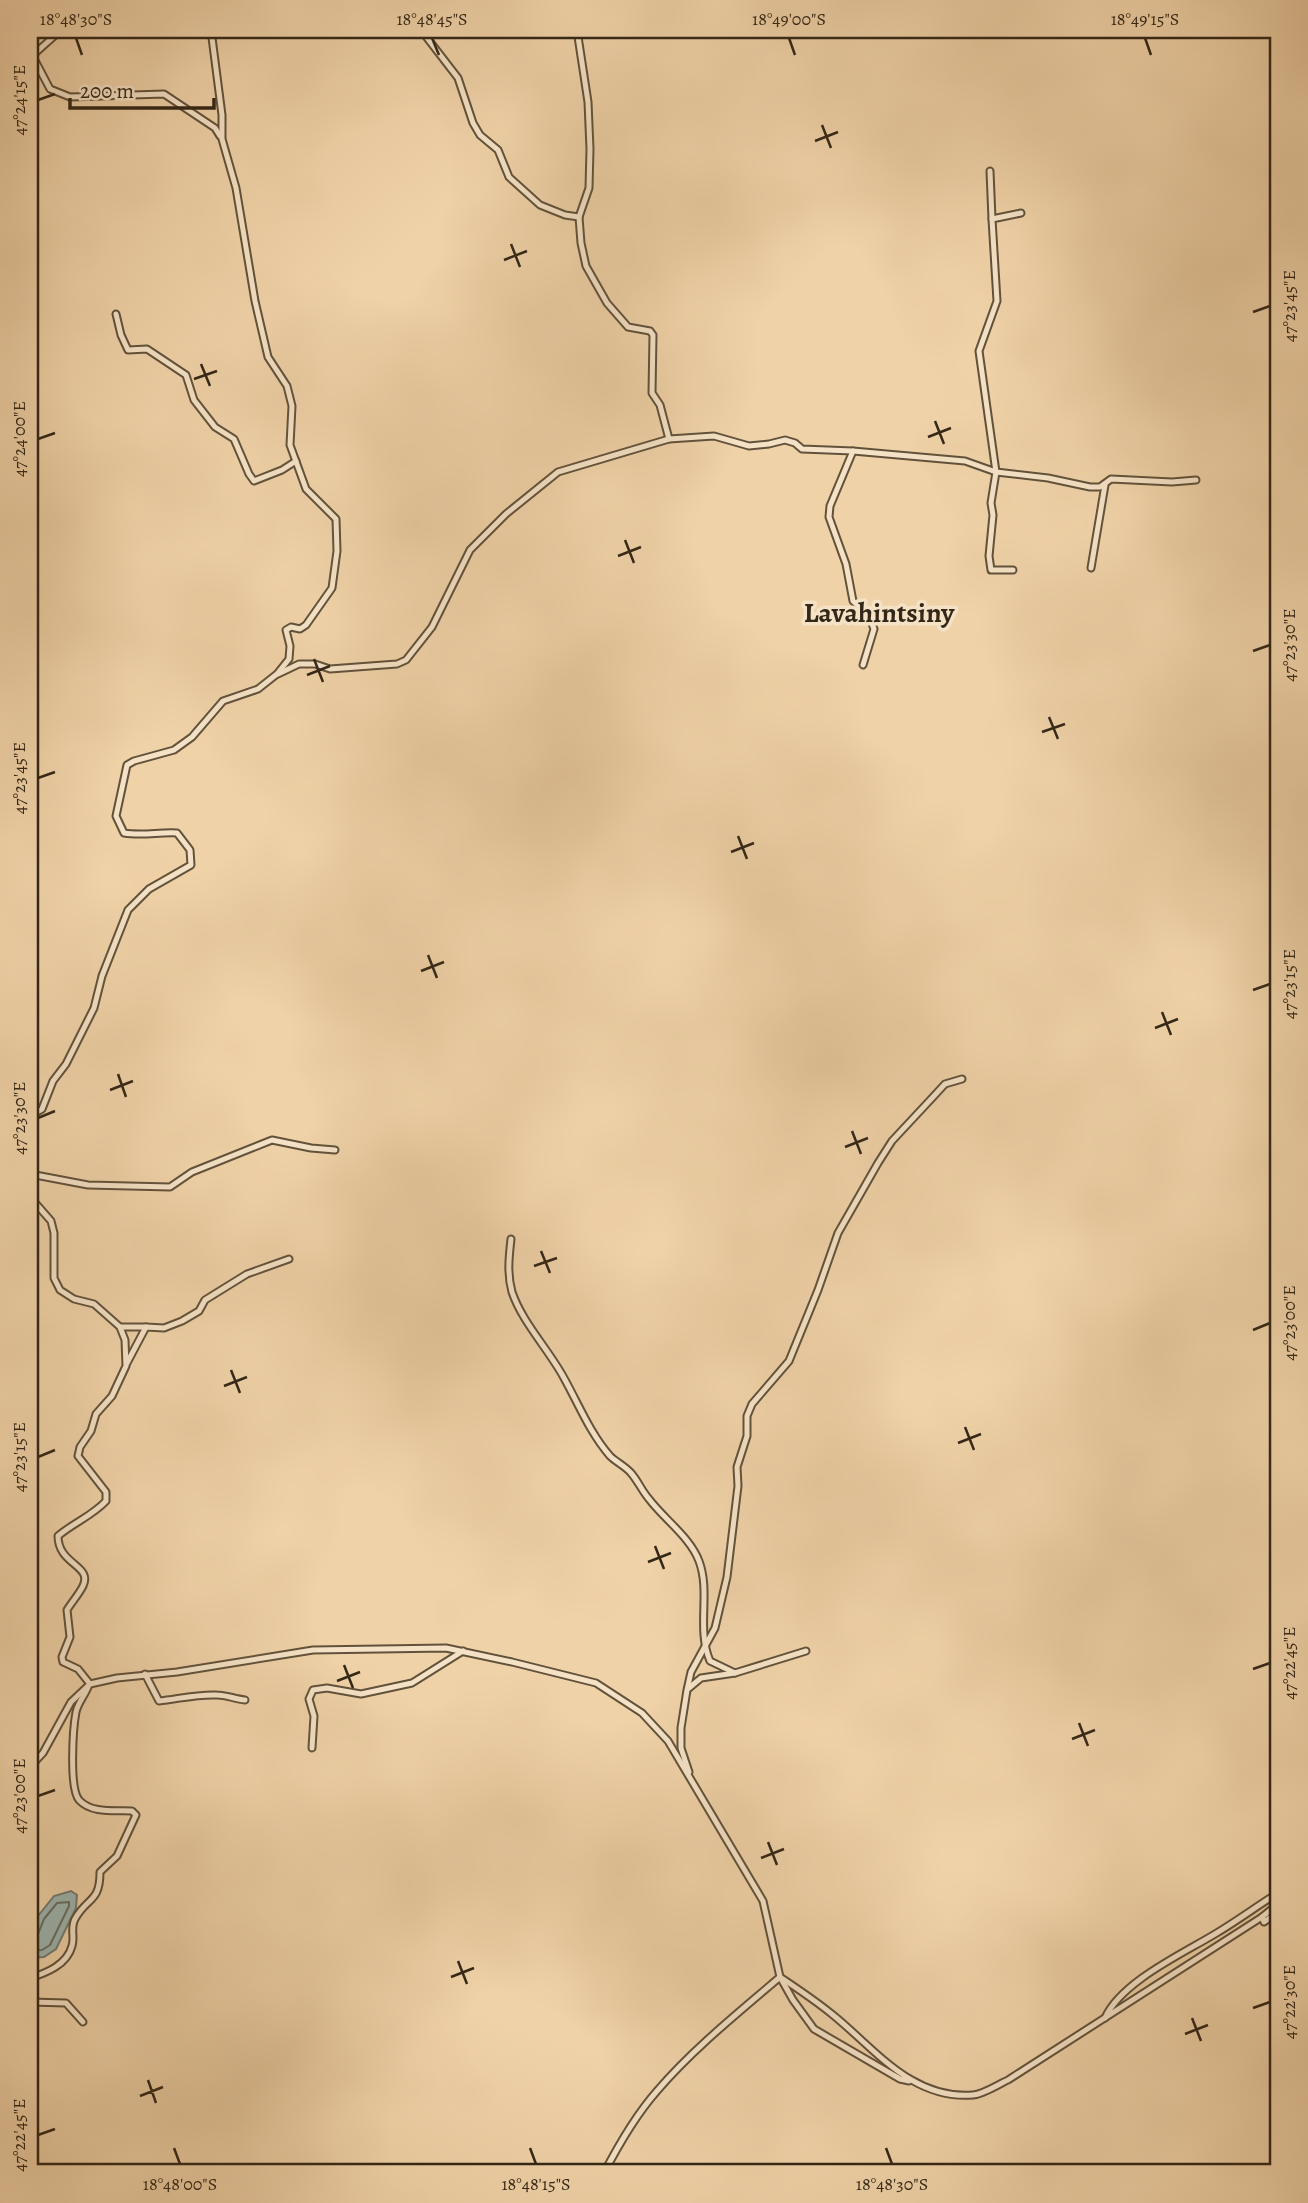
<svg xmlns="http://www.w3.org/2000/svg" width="1308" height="2203" font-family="Alegreya,serif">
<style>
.water{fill:#9db5b1;stroke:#737c73;stroke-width:2}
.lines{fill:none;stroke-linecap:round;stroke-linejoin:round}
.shore{stroke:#686e64;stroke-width:2}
.minor-casing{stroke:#62523b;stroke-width:9}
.minor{stroke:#f5e2c6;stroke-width:5}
.ticks{fill:none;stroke:#332717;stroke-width:2.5}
.labels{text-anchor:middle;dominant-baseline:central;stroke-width:7;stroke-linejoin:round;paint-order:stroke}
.quarter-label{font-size:28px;font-weight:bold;fill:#332717;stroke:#f5e2c6}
.neatline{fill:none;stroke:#332717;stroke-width:2.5}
.ticks-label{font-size:18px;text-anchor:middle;fill:#332717}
</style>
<rect width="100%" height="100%" fill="#f0d2a8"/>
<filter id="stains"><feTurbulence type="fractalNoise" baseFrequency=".00286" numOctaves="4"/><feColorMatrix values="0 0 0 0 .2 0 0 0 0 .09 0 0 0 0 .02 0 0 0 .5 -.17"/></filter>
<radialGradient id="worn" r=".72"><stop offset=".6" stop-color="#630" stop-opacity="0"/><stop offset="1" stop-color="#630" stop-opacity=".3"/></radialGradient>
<polygon class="water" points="71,1891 77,1895 76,1908 56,1949 44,1957 30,1958 30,1932 38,1916 54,1896"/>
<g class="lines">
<polyline class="shore" points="30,1936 38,1934 44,1919 57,1903 69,1902 69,1906 50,1945 42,1950 30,1951"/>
<g class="minor-casing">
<g id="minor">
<polyline points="421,30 458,78 473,123 480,135 498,150 509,177 540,205 565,215 579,217 589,188 590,149 588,102 577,30"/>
<polyline points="30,51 50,89 70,97 164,94 215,128 220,136"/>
<polyline points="32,56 61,30"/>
<polyline points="990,171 992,219"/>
<polyline points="579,217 581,243 586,266 607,303 628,327 650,331 653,335 652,393 660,405 669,439 714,436 749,446 769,444 785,440 795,443 802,449 853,451 965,461 996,472 1048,478 1090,487 1100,487 1111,479 1172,482 1196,480"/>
<polyline points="116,314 121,335 128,350 147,349 186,375 194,400 215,427 234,439 249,474 254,481 282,470 296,461"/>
<polyline points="853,451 830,506 829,517 846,564 853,601 869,616 874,629 863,665"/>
<polyline points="1091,568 1105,485"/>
<polyline points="1013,570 991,570 989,556 993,515 991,503 996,472 979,351 997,301 992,219 1021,213"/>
<polyline points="278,674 299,664 315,664 330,669 397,664 406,660 432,627 470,550 506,514 558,472 669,439"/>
<path d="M30,1116l12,-7 11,-28 13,-17 28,-56 8,-32 26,-66 21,-21 42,-24 -1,-15 -13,-17c-18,-1 -35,3 -53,0l-8,-17 11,-51 7,-4 40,-11 18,-13 31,-36 35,-12 19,-15 12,-15 1,-13 -4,-16 5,-3 9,2 6,-4 26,-37 5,-37 -1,-32 -30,-30 -16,-44 2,-39 -5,-20 -19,-29 -13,-56 -19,-113 -14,-49v-24l-11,-85"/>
<polyline points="30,1174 88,1185 170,1187 192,1172 272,1140 311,1148 335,1150"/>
<path d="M30,1197l21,24 3,12v45l6,12 14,9 20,5 26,23 5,13 1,26 -14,30 -16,18 -5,17 -11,16 -2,9 28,36v9c-14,15 -33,22 -48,35 0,29 35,29 25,50 -4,8 -11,16 -16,24l3,27 -8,20 1,5 15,7 12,15"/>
<path d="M511,1239c-2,18 -4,35 1,53 10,30 37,58 52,86 15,27 26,55 46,78 6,6 15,10 21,17 7,8 11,18 18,26 15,20 41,38 50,62 12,32 -3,67 11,100l25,12"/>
<polyline points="120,1327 146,1327"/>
<polyline points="127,1363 146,1327 164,1328 182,1321 199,1311 205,1300 247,1274 289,1259"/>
<path d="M145,1674l14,27c19,-2 38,-7 58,-6 9,0 18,4 28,5"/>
<polyline points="689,1688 701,1678 735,1673 806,1651"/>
<polyline points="312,1748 314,1716 309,1699 313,1690 327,1688 361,1694 412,1683 463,1651"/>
<path d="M30,1767l13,-14 28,-51 19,-18 27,-6 60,-6 136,-22 133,-2 66,14 84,21 46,30 26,28 95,160 17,76c18,12 36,24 53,38 42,34 79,85 140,80 11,-1 24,-10 35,-15l254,-163 16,-13"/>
<polyline points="689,1772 681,1748 681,1728 687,1690 691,1672 715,1628 727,1577 738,1486 737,1467 747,1436 747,1416 752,1404 789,1361 818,1290 838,1233 878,1163 892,1141 933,1097 945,1084 962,1079"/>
<polyline points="1262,1917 1264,1922 1278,1912"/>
<path d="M30,1978c16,-5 37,-13 42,-32 3,-9 -2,-18 3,-27 12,-22 25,-16 25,-47l17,-16 19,-41 -4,-4c-17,-1 -40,3 -53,-11 -10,-12 -6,-72 -3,-88 2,-9 9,-17 12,-25"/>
<polyline points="30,2002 66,2003 83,2022"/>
<path d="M1105,2018c16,-36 77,-64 110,-84 22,-13 42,-28 63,-41"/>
<path d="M604,2173c15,-29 31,-57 53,-82 36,-42 81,-78 123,-114l13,23 21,29 86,50 9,2"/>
</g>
</g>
<use href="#minor" class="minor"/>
</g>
<path class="ticks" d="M76,38l6,17M432,38l7,17M789,38l6,17M1145,38l6,17M38,100l17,-6M822,125l9,23M815,141l23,-9M511,244l9,23M504,260l23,-9M1253,312l17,-6M201,364l9,22M194,379l23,-8M935,421l9,23M928,437l23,-9M38,439l17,-6M625,540l9,23M618,556l23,-9M1253,651l17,-6M314,659l9,23M307,675l23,-9M1049,717l9,22M1042,732l23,-8M38,778l17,-6M738,836l9,23M731,852l23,-9M428,955l9,23M421,971l23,-9M1253,990l17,-6M1162,1012l9,23M1155,1028l23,-9M118,1074l8,23M110,1090l23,-9M38,1118l17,-7M852,1131l9,23M845,1147l23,-9M541,1251l9,22M534,1266l23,-8M1253,1330l17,-7M231,1370l9,23M224,1386l23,-9M965,1427l9,23M958,1443l23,-9M38,1457l17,-7M655,1546l9,23M648,1562l23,-9M344,1665l9,23M1253,1669l17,-6M337,1681l23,-9M1079,1723l9,23M1072,1739l23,-9M38,1796l17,-6M768,1842l9,23M761,1858l23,-9M458,1961l9,23M451,1977l23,-9M1253,2008l17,-6M1192,2018l9,23M1185,2034l23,-9M148,2080l8,23M140,2096l23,-9M38,2135l17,-6M174,2148l6,16M530,2148l6,16M886,2148l6,16"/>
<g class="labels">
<g class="quarter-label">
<text x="879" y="613">Lavahintsiny</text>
</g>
</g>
<rect width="1308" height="2203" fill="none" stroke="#f0d2a8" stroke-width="77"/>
<path d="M70 98v10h144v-10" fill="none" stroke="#332717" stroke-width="3.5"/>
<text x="80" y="98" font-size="21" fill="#332717" stroke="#f5e2c6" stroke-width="5" paint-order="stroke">200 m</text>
<rect x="38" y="38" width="1232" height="2126" class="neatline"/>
<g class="ticks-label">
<text x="76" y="25">18°48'30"S</text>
<text x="432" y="25">18°48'45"S</text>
<text x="789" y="25">18°49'00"S</text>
<text x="1145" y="25">18°49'15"S</text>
<text transform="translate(19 100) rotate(-90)" y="6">47°24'15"E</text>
<text transform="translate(1289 306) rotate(-90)" y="6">47°23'45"E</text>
<text transform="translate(19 439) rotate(-90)" y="6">47°24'00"E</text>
<text transform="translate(1289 645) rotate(-90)" y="6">47°23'30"E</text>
<text transform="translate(19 778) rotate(-90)" y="6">47°23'45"E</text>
<text transform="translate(1289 984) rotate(-90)" y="6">47°23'15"E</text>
<text transform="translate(19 1118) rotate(-90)" y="6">47°23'30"E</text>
<text transform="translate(1289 1323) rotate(-90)" y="6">47°23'00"E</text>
<text transform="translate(19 1457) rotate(-90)" y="6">47°23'15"E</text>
<text transform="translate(1289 1663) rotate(-90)" y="6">47°22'45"E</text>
<text transform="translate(19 1796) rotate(-90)" y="6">47°23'00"E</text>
<text transform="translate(1289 2002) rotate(-90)" y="6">47°22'30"E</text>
<text transform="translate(19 2135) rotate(-90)" y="6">47°22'45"E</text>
<text x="180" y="2190">18°48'00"S</text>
<text x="536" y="2190">18°48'15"S</text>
<text x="892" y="2190">18°48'30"S</text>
</g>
<rect width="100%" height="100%" filter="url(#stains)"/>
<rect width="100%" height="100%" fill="url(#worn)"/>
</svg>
